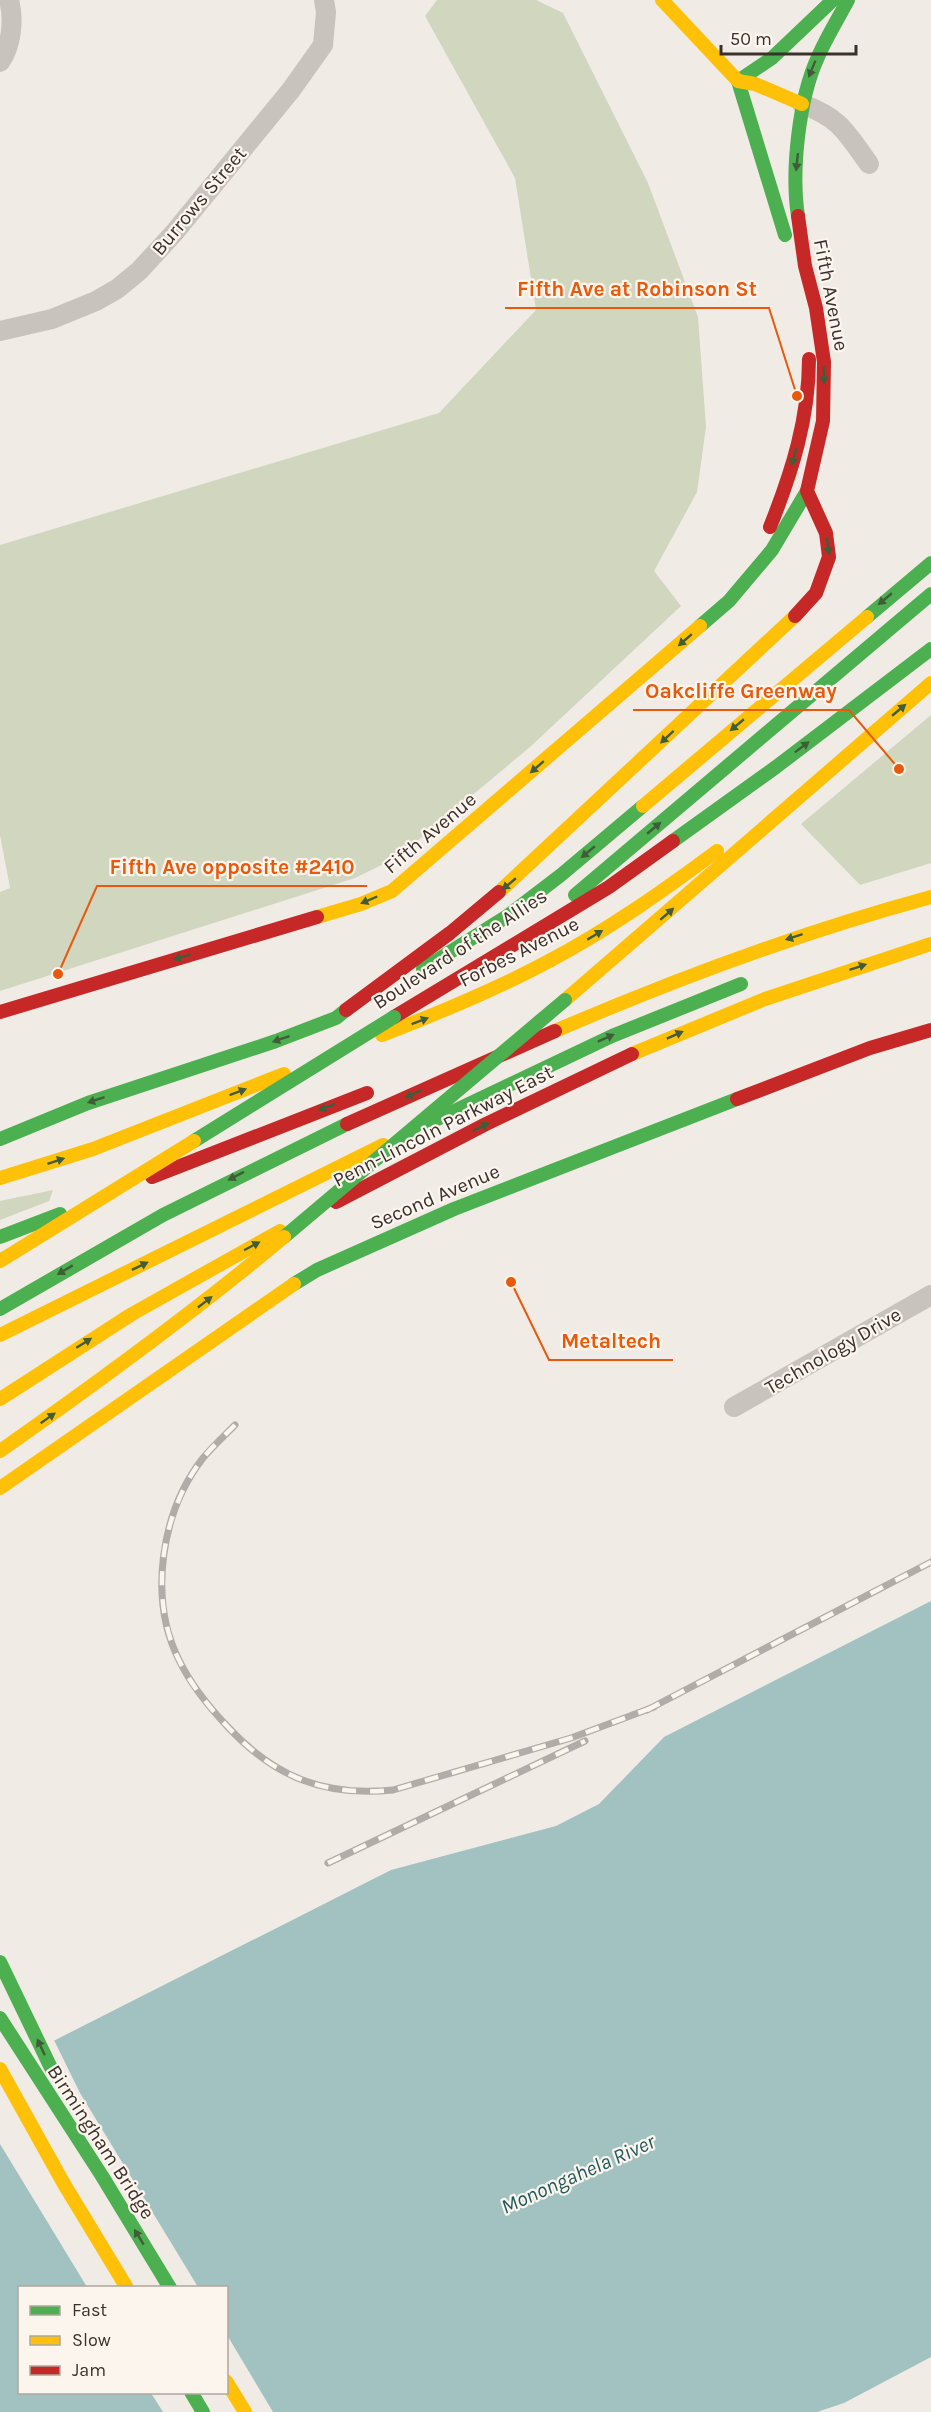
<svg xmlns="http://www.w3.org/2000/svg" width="931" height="2412" font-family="Karla,sans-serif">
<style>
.green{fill:#d1d6bf}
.water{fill:#a1c2c1;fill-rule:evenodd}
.pier{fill:#f0ebe5}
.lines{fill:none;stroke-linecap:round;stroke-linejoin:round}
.street{stroke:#c9c3be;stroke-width:20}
.fast{stroke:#4caf50;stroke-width:14}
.slow{stroke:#ffc107;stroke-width:14}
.jam{stroke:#c62828;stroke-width:14}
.rail-casing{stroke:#b1aca8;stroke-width:7}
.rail{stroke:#fbf5ee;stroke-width:4.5;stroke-dasharray:14;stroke-linecap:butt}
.fast-bridge{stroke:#4caf50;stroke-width:14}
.slow-bridge{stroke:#ffc107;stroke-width:14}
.oneway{fill:#415c38}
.labels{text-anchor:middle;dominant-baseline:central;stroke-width:4.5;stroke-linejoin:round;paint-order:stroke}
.street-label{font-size:20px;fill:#3b302b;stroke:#fbf5ee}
.water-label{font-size:21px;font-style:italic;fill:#1f5a5e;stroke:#fbf5ee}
.leader{fill:none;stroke:#e8590c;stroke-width:2}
.callout-dot{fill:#e8590c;stroke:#fbf5ee;stroke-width:2}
.callout-label{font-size:21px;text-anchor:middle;font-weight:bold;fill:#e8590c;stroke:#fbf5ee;stroke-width:4.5;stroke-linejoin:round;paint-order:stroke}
</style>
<rect width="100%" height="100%" fill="#f0ebe5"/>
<g class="green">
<polygon points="437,0 536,0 563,13 648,183 698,317 706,427 697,492 654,571 681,606 530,747 398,857 355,878 0,991 0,892 10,888 0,835 0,545 439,413 536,310 515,178 425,16"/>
<polygon points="931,715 931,863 860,885 801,824"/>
<polygon points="53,1190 49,1201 0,1220 0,1201"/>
</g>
<path class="water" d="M931,1601v756l-87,46 -27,9h-817v-344l391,-198 165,-44 43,-22 65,-67zM20,2288h206v104h-206z"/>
<g class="pier">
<polygon points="53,2038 80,2093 198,2287 87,2287 0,2144 0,2065"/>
<polygon points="227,2335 273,2412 163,2412 151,2393 226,2392"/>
</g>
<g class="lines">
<g class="street">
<path d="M0,62c12,-17 14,-43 9,-62"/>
<path d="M802,104c38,14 44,28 67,60"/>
<polyline points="0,331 52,319 96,301 117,289 139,271 174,233 291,90 323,45 326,12 324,0"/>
<polyline points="734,1407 931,1295"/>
</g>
<g class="fast">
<polyline points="738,81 785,235"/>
<polyline points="738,81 772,58 833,0"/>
<path d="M798,216c-7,-45 1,-118 20,-159 8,-19 20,-38 30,-57"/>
<polyline points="867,617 931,563"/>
<polyline points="700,626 729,601 772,550 807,491"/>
<polyline points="673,841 776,767 931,649"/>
<polyline points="575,895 931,594"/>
<polyline points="423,969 506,917 561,875 643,806"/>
<polyline points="429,1123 612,1036 741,984"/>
<polyline points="0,1139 88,1103 276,1041 336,1018 346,1010"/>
<polyline points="0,1237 60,1214"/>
<polyline points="294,1284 317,1270 454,1209 737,1099"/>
<polyline points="0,1309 163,1215 347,1124"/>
<polyline points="0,1962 52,2070"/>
<polyline points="0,2018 102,2176 170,2288"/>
<polyline points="191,2392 203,2412"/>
</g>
<g class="slow">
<polyline points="662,0 738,81 755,84 802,104"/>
<polyline points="643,806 867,617"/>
<polyline points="499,892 795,616"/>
<polyline points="317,917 361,904 392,891 700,626"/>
<polyline points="565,1000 931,683"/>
<path d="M555,1031c123,-53 247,-99 376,-134"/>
<path d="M382,1035c57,-22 113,-45 167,-74 59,-31 114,-70 168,-110"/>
<polyline points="632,1054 765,999 931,944"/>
<polyline points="0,1178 93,1149 284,1074"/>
<polyline points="0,1335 383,1145"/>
<polyline points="0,1399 132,1314 280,1231"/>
<polyline points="0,1488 294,1284"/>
<polyline points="0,2069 64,2184 127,2288"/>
<polyline points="226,2381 245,2412"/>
</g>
<g class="jam">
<path d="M770,527c22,-55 39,-109 39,-168"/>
<polyline points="795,616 816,593 829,557 826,533 807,491 823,421 824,362 816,308 805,266 798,216"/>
<polyline points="346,1010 450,933 499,892"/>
<polyline points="0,1012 317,917"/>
<polyline points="394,1017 609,887 673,841"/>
<polyline points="737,1099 870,1048 931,1030"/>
<polyline points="347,1124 555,1031"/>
<polyline points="152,1177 367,1093"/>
<polyline points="336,1202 486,1124 632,1054"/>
</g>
<g class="rail-casing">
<g id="rail">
<path d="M235,1425c-11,11 -22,21 -32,33 -42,54 -55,140 -24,202 12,25 29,46 48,66 47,51 97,71 166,64l178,-52 83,-31"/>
<polyline points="647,1710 931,1562"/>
<polyline points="328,1863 585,1741"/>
</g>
</g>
<use href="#rail" class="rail"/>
<g class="fast-bridge">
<polyline points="194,1141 394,1017"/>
<polyline points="284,1237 565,1000"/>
</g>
<g class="slow-bridge">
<polyline points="0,1261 194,1141"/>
<path d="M0,1451c97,-68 193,-138 284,-214"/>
</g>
</g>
<defs><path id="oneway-solid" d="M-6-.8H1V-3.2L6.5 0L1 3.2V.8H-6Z" transform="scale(1.5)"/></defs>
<g class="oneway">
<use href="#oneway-solid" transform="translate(812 69) rotate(112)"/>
<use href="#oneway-solid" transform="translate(797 162) rotate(96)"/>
<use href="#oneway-solid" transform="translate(824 375) rotate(90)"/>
<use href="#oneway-solid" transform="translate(794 457) rotate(104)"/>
<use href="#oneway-solid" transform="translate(828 546) rotate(82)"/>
<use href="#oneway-solid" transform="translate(885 599) rotate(140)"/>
<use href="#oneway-solid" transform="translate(685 640) rotate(139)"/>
<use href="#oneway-solid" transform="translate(899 710) rotate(-40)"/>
<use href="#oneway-solid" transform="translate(737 725) rotate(140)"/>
<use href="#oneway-solid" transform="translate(667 737) rotate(137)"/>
<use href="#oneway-solid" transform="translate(802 747) rotate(-37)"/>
<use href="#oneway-solid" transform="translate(537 767) rotate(139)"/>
<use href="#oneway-solid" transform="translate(654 828) rotate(-40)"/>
<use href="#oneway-solid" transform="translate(588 852) rotate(140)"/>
<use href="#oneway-solid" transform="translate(509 884) rotate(140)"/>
<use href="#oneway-solid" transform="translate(369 900) rotate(157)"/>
<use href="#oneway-solid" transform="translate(667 914) rotate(-41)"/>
<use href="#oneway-solid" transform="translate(595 935) rotate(-31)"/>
<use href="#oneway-solid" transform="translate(794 937) rotate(162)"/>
<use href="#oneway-solid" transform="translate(182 957) rotate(163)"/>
<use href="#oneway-solid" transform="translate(858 967) rotate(-18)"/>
<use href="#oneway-solid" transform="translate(420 1021) rotate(-21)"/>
<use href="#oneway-solid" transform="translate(675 1035) rotate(-24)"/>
<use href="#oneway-solid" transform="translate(606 1038) rotate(-24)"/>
<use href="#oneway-solid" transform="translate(281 1039) rotate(161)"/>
<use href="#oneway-solid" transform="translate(238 1092) rotate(-21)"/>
<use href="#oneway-solid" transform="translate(413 1094) rotate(156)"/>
<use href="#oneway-solid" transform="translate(96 1100) rotate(162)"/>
<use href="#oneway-solid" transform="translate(327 1107) rotate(159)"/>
<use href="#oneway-solid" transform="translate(481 1127) rotate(-27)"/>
<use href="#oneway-solid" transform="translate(56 1161) rotate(-18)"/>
<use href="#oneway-solid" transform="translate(236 1176) rotate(153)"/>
<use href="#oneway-solid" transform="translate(252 1246) rotate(-28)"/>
<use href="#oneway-solid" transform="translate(140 1266) rotate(-26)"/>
<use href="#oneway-solid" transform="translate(65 1270) rotate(149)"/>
<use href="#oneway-solid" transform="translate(205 1302) rotate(-38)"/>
<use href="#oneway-solid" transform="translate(84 1343) rotate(-32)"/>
<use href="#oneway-solid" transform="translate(48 1418) rotate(-35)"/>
<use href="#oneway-solid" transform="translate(41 2047) rotate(-115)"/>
<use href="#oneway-solid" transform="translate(139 2237) rotate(-121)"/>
</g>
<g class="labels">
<g class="street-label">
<text transform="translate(199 201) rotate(-50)">Burrows Street</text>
<text transform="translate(831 295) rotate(79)">Fifth Avenue</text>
<text transform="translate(430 833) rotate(-40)">Fifth Avenue</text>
<text transform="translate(460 949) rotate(-33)">Boulevard of the Allies</text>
<text transform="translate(519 952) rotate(-27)">Forbes Avenue</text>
<text transform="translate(443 1126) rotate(-27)">Penn-Lincoln Parkway East</text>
<text transform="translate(435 1197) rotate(-23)">Second Avenue</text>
<text transform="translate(833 1351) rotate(-30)">Technology Drive</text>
<text transform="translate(101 2142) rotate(57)">Birmingham Bridge</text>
</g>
<g class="water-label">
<text transform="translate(578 2174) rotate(-24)">Monongahela River</text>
</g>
</g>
<path class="leader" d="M797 396L769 308H505M899 769L849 710H633M58 974L97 886H367M511 1282L549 1360H673"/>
<g class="callout-dot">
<circle cx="797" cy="396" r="6"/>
<circle cx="899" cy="769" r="6"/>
<circle cx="58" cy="974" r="6"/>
<circle cx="511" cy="1282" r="6"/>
</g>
<g class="callout-label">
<text x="637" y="296">Fifth Ave at Robinson St</text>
<text x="741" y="698">Oakcliffe Greenway</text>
<text x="232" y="874">Fifth Ave opposite #2410</text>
<text x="611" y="1348">Metaltech</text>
</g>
<rect x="18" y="2286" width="210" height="108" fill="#fbf5ee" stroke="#aea6a0" stroke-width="1.5"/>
<rect x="30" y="2306" width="30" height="9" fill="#4caf50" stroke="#aea6a0" stroke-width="1.5"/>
<text x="72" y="2316" font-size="18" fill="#3b302b">Fast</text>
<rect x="30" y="2336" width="30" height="9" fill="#ffc107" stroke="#aea6a0" stroke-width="1.5"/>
<text x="72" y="2346" font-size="18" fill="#3b302b">Slow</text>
<rect x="30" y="2366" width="30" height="9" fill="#c62828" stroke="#aea6a0" stroke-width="1.5"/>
<text x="72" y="2376" font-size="18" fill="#3b302b">Jam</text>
<path d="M721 45v9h135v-9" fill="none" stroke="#3b302b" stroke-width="3"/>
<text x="730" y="45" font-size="18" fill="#3b302b" stroke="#fbf5ee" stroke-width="4.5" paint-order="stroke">50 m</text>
</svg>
